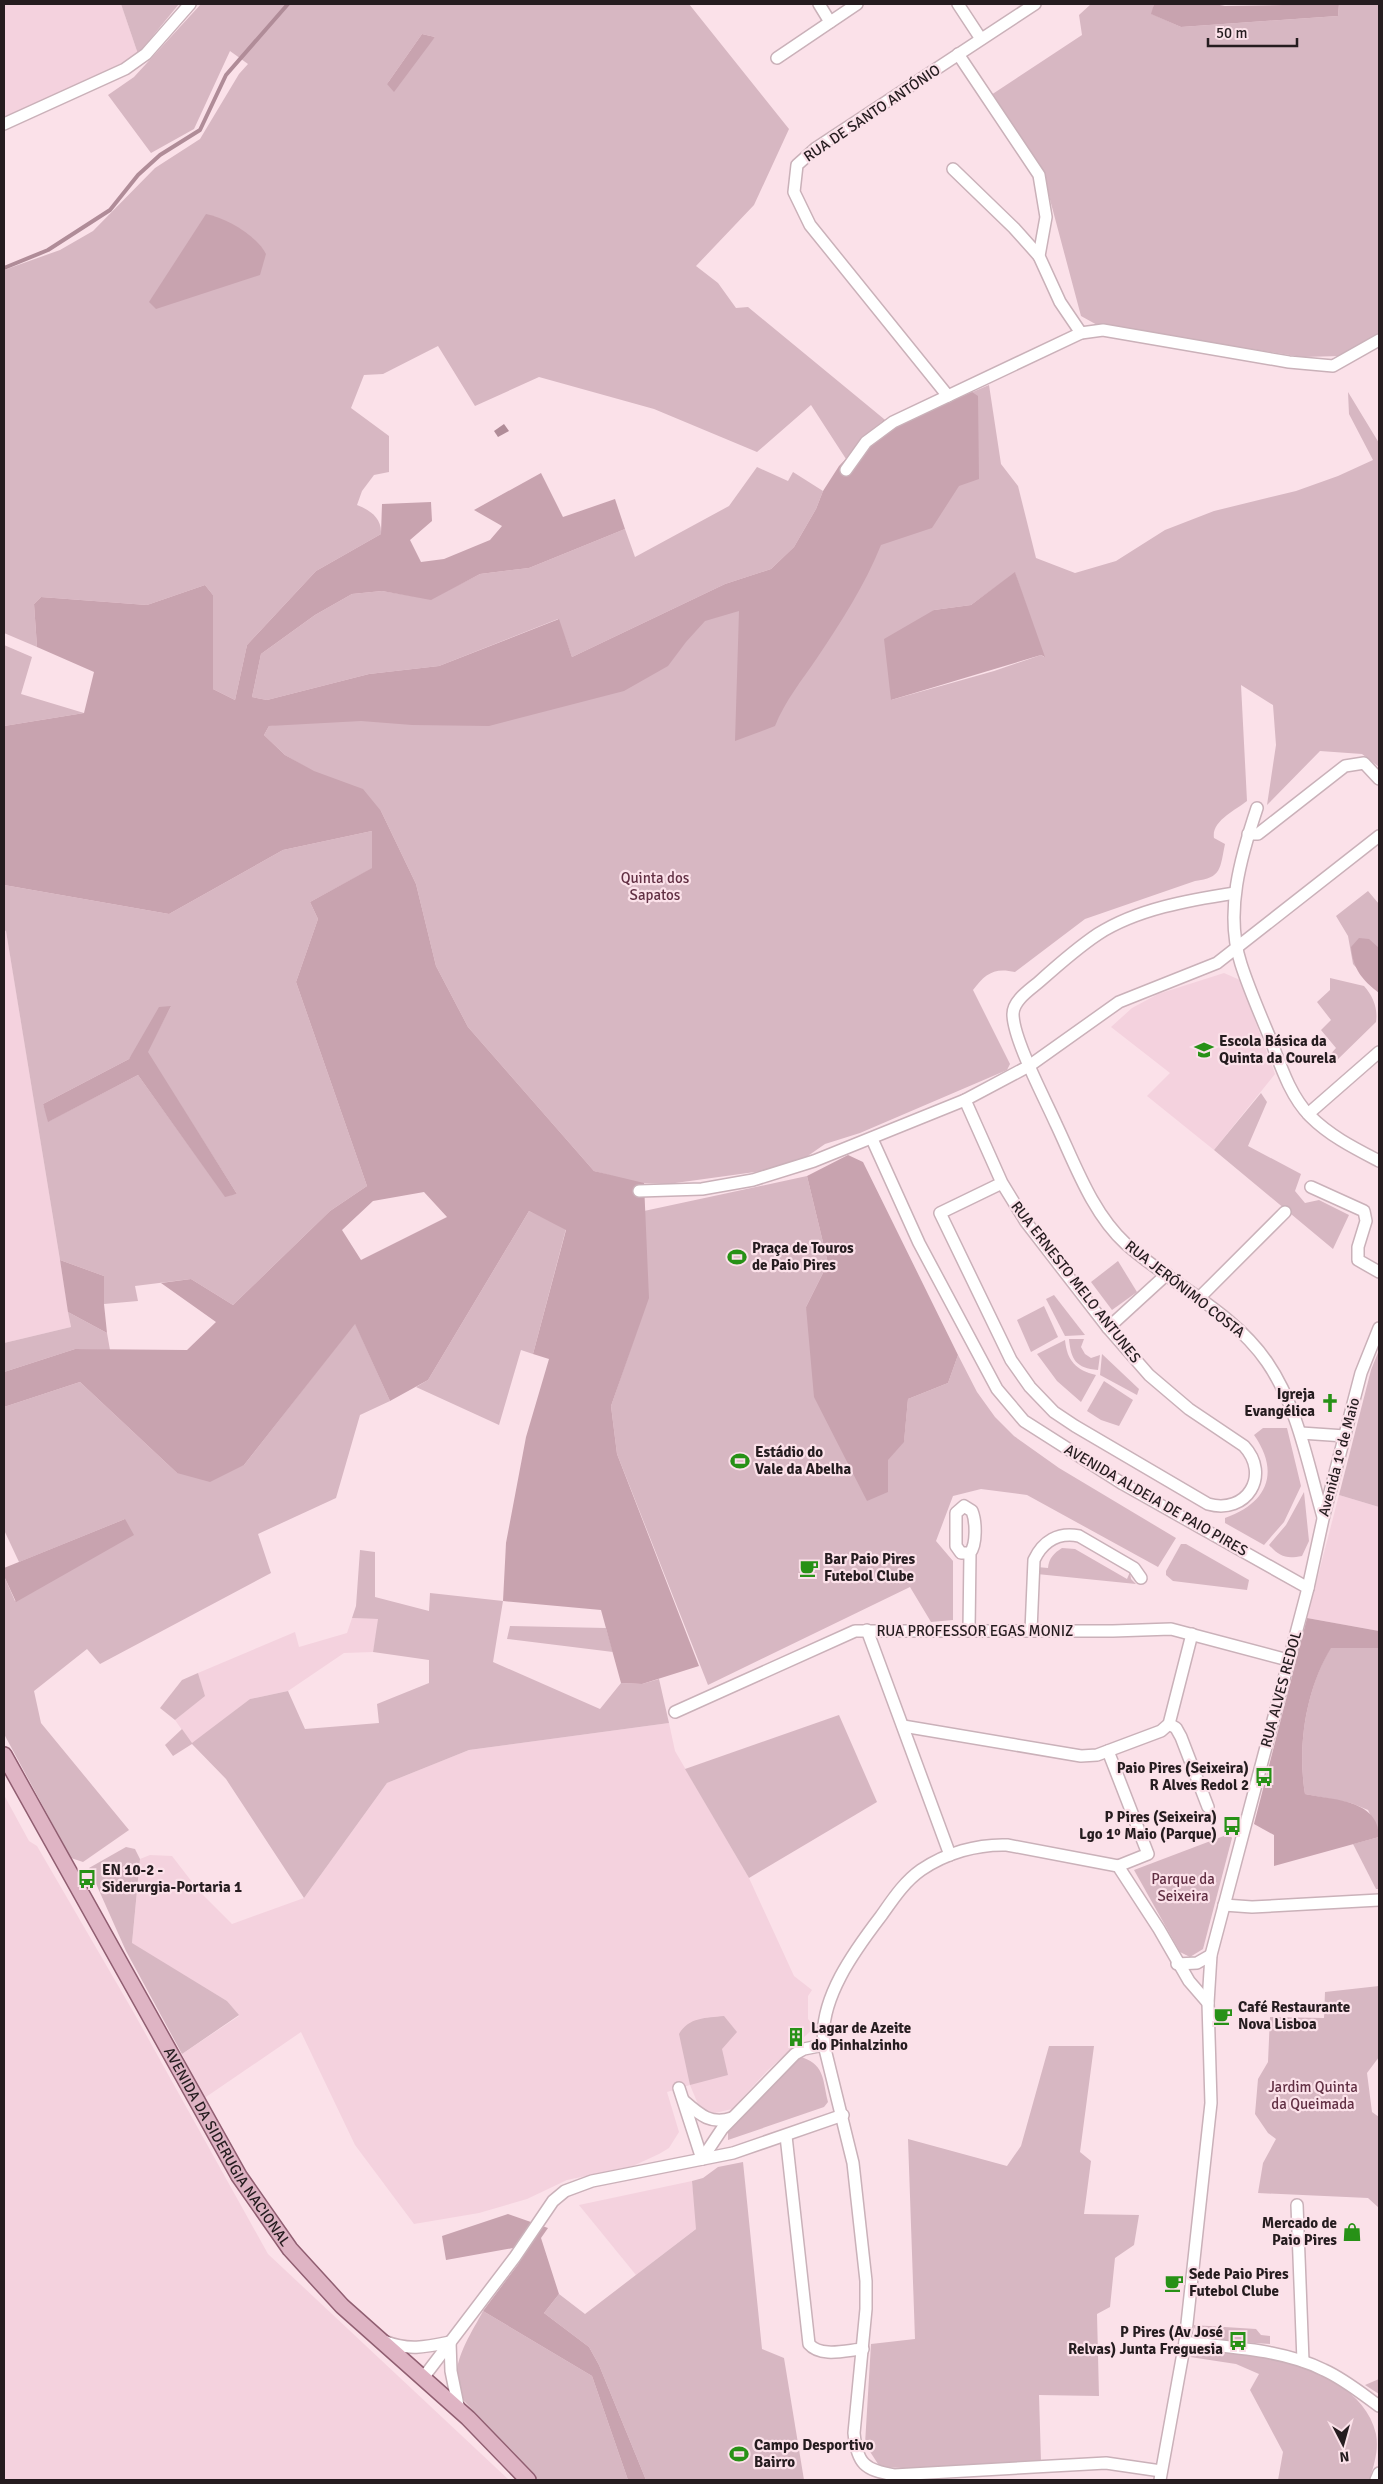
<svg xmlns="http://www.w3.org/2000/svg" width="1383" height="2484" font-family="Signika,sans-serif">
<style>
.built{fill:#f4d2de}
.green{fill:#d7b7c2;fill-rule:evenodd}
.forest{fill:#c8a3af;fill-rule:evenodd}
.water{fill:#b08c98}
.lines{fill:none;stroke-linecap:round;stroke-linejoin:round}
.stream{stroke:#b08c98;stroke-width:4}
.minor-casing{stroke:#cab1b9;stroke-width:14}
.major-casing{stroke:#905e71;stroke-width:18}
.minor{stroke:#fff;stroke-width:11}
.major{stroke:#dfb4c4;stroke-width:15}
.labels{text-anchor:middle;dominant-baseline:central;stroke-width:4.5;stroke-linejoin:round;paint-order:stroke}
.street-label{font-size:15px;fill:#251c1f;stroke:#fbe1e9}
.park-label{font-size:15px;fill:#623044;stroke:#fbe1e9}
.poi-label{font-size:15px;font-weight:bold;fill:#251c1f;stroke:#fbe1e9;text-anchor:start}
</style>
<rect width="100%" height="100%" fill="#fbe1e9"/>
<g class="built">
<polygon points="4,4 121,4 138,54 95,79 4,118"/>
<polygon points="4,930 6,930 71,1327 4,1343"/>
<polygon points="1224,973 1240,980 1275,1074 1214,1150 1147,1096 1170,1073 1111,1027 1132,1008 1158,994"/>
<polygon points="1339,1495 1379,1507 1379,1631 1307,1618"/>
<polygon points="352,1618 379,1619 373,1652 344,1653 288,1691 250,1699 192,1744 175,1720 204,1696 198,1673 295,1632 299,1647 347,1633"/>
<polygon points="669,1723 675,1751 749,1878 794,1976 812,1990 808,1996 808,2019 815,2027 767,2071 732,2109 711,2114 700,2109 690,2085 667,2092 679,2132 669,2148 659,2154 633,2166 567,2180 527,2199 479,2213 414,2224 355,2145 301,2032 203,2099 182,2054 239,2016 227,2001 132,1944 140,1859 150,1855 172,1856 199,1891 232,1924 304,1898 387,1783 469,1750"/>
<polygon points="4,1795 29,1841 37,1846 134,2013 268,2254 509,2480 4,2480"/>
<polygon points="692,2181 697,2228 636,2275 579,2205"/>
</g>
<g class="green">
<polygon points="121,4 179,4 138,54"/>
<path d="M201,4h488l100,125 -35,76 -58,61 22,17 18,25 12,-1 136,112 -38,40 -35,-54 -54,47 -103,-43 -115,-32 -64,29 -37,-60 -55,28 -19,1 -13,33 38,28v36l-15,3 -12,16 -5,14c13,5 25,13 24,29l-65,37 -69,74 -12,55 -22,-11v-94l-8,-10 -58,20 -106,-8 -7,7 3,43 -33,-14v-363l56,-20 33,-19 62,-63 45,-29 39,-65 9,-10 -18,-13 -36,78 -43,24 -43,-58 26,-18zM422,34l13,3 -48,47z"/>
<polygon points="1091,4 1154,4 1152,14 1181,27 1338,16 1339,4 1379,4 1379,334 1341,356 1303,357 1099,326 1081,316 1044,177 991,95 1082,35 1079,15"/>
<path d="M989,385l12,79 17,22 18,72 39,15 41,-12 49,-31 49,-19 82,-20 42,-15 35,-16 -24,-46 -1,-22 31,51v324l-17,-13 -42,-3 -53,54 9,-60 -3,-40 -32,-20 6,116c-11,9 -36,20 -33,37l11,6c-5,24 -3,34 -30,37l-110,38 -70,53c-21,-5 -30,2 -42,18l37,74 -3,6 -147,63 -35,11 -23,16 -32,10 -102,14 -31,-1 -43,-12 -126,-144 -32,-61 -20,-82 -35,-73 -96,-56 -21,-20 5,-9 260,-43 254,-102 108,-154zM1015,573l29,84 -3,-2 -47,16 -103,29 43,-90 37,-5z"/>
<polygon points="757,467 788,481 793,472 823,491 816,509 794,547 771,569 725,584 572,657 558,619 439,666 369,674 267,700 252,697 261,654 315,615 352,594 382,591 431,599 480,574 529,568 625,529 635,557 729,506"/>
<polygon points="4,645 32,657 21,694 84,713 4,726"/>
<path d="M372,831l1,37 -63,34 8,17 -22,63 71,204 -37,25 -97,94 -42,-26 -56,7 3,15 -34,3v-28l-44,-16 -54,-329 -2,-1v-45l165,29 114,-64zM171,1006l-24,46 90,142 -12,2 -87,-121 -89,46 -6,-17 86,-45z"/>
<polygon points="1368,891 1379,904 1379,993 1353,964 1348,936 1336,916"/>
<path d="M1330,978l34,8c9,10 14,22 12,36l-42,41 -6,-6 8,-9 -15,-18 10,-10 -14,-18 13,-12z"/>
<polygon points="1261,1093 1267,1102 1248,1146 1301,1174 1295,1191 1305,1203 1319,1200 1349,1215 1333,1249 1214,1150"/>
<polygon points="807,1176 828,1263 806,1307 888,1492 888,1459 904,1441 908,1399 948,1383 958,1355 977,1392 995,1417 1014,1436 1059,1468 1176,1538 1158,1567 1027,1495 981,1489 953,1496 936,1541 953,1561 953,1620 931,1622 910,1587 708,1685 617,1454 611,1406 648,1298 644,1211"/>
<polygon points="529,1211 566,1229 533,1354 521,1350 499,1425 416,1387 428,1380"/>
<polygon points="1118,1261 1137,1292 1112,1310 1091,1282"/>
<polygon points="1054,1295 1085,1335 1065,1336 1046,1299"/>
<polygon points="1044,1306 1058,1337 1031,1352 1017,1320"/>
<polygon points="68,1312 107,1333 110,1350 75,1349 4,1372 4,1343 71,1327"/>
<polygon points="355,1323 390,1401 360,1415 336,1498 258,1534 271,1573 100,1664 87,1649 34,1691 41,1723 129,1830 83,1862 71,1858 4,1734 4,1576 15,1601 125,1519 19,1562 4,1530 4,1407 80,1382 177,1473 244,1465"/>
<path d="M1069,1339h15l-3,8 4,7 6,4 9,-3 -2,15c-22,-2 -27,-10 -29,-31z"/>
<path d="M1065,1340c2,21 11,30 31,35l-15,27 -24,-21 -20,-27z"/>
<polygon points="1379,1350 1379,1507 1339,1495 1371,1370"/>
<polygon points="1102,1354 1139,1389 1137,1395 1100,1375"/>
<polygon points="1104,1381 1133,1400 1119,1426 1101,1420 1087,1411"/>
<path d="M1263,1428h24l14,58 -17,36 -20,23 -39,-22v-5c43,-15 55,-46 29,-83z"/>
<path d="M1304,1492l5,49 -7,15c-16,3 -22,1 -33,-11l17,-20z"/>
<polygon points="1181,1544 1186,1544 1249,1580 1247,1590 1173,1581 1166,1575 1166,1571"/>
<path d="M1062,1548l13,1 52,30 3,-7 1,7 5,5 -99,-10v-7l11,1c1,-10 6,-15 14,-20z"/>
<polygon points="360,1550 375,1552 375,1597 429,1611 430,1593 503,1601 493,1662 600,1709 621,1683 642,1684 659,1679 669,1723 469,1750 387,1783 304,1898 226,1779 192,1744 173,1756 165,1745 182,1729 192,1743 250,1699 288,1691 305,1729 379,1723 377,1704 429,1683 429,1660 373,1652 378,1619 352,1618 356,1606"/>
<polygon points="510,1626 606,1628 613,1652 507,1639"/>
<path d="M1331,1647l48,1v184l-11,-22 -17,-7 -46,-9c-8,-48 1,-105 26,-147z"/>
<polygon points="198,1673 205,1696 175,1720 160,1708 182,1680"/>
<polygon points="839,1715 877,1802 749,1878 685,1769"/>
<polygon points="1229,1834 1232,1838 1203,1949 1190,1957 1180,1952 1134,1870"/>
<polygon points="1379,1837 1379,1889 1376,1889 1353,1844"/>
<polygon points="126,1847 135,1849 140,1859 132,1943 227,2001 239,2015 182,2054 126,1951 89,1868"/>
<polygon points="1379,1986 1379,2057 1367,2073 1372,2112 1379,2117 1379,2208 1368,2198 1258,2193 1263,2163 1276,2139 1268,2133 1255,2114 1258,2079 1268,2062 1270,2017 1324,2018 1325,1992"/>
<path d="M724,2016l13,16 -15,17 6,26 -38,10 -11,-51c10,-17 27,-16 45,-18z"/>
<polygon points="1049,2046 1094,2046 1080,2152 1091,2161 1084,2214 1139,2215 1134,2245 1115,2258 1110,2307 1097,2314 1099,2396 1039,2395 1041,2462 925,2469 880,2467 865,2444 871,2344 915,2339 908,2139 1007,2166 1021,2146"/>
<path d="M798,2056c27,8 24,21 30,46l-4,5 -96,33v-9z"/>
<polygon points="743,2162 762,2349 784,2358 804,2480 646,2480 599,2365 589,2347 544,2313 559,2294 585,2314 696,2229 692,2181 703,2178 718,2167"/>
<path d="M483,2311l109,65 36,104h-90l-73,-78c-22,-29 4,-64 18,-91z"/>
<polygon points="1193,2325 1256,2329 1261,2335 1270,2336 1270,2344 1210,2340 1198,2335"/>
<path d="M1203,2347c56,9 157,20 173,87 3,16 -2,30 -6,45l-92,1 5,-28 -33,-62 9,-16 -23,-10 -46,-7z"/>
<polygon points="1379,2379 1379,2394 1365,2385"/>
</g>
<g class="forest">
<polygon points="1154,4 1214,4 1225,6 1339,4 1338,16 1181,27 1151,14"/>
<polygon points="422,34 435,37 394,92 387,84"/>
<path d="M206,214c21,4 51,22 60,40l-6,21 -104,34 -7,-7z"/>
<path d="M972,392l6,4 1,83 -20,7 -27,42 -51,17c-16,40 -40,77 -64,113 -15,22 -32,43 -42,68l-40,15 4,-130 -34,10 -19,21 -18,24 -44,25 -135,35 -77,-1 -51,-4 -92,5 -5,9 21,20 29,16 49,18 18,22 35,73 20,82 32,61 126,144 50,12 5,115 -38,108 6,48 82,212 -57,18 -21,-1 -20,-73 -98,-9 3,-58 20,-106 23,-78 -16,-5 33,-124 -37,-19 -101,169 -38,21 -35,-77 -111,141 -34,17 -33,-9 -97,-91 -76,25v-35l71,-23 112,1 29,-28 -55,-39 30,-4 42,26 97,-94 37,-25 -71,-204 22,-63 -8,-17 62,-34v-37l-89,19 -114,64 -165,-29v-159l80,-13 10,-41 -57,-25 -3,-43 7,-7 106,8 58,-20 8,10v94l22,11 12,-55 69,-74 65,-37 1,-30 49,-2 1,19 -22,19 11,22 23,-3 46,-19 12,-14 -28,-16 67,-37 22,44 52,-18 10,30 -96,39 -49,6 -49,26 -49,-9 -30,3 -37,21 -54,39 -9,43 15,3 102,-26 70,-8 120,-47 13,38 153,-73 46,-15 23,-22 22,-38 7,-18 16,-25 45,-47 7,8zM424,1192l23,25 -86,43 -19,-30 31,-29z"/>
<polygon points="1015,572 1045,657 1041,655 891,700 884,639 934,610 971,605"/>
<path d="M1359,938l10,1 10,9v45c-17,-13 -26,-24 -28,-46z"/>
<polygon points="171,1006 148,1052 237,1194 225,1197 138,1075 48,1122 43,1104 129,1059 159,1007"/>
<polygon points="848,1155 863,1162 958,1355 948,1383 908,1399 904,1442 888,1460 888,1492 867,1501 814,1397 806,1307 828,1263 807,1176"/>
<polygon points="60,1260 104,1276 104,1304 107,1333 68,1312"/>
<polygon points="125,1519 134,1535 16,1602 4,1576 4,1568"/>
<path d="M1307,1618l72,13v17h-48c-25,41 -34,98 -26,146 27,6 74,5 74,43l-105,29v-31l-20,-11z"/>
<polygon points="508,2214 548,2228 541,2238 559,2294 544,2313 589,2347 599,2365 646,2480 628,2480 592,2376 483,2311 519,2263 513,2248 446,2260 442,2236"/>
</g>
<polygon class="water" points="504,424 509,431 498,437 494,431"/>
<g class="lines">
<polyline class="stream" points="4,268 48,250 110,210 138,175 160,155 200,130 226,75 288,4"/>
<g class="minor-casing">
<g id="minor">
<polyline points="819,4 830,22"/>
<polyline points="958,4 981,39"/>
<polyline points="958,54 1039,175 1046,217 1039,256 1060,302 1081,333"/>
<polyline points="777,58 857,4"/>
<polyline points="4,124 125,69 146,54 190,4"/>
<polyline points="953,169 1014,228 1039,256"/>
<polyline points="948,396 810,225 794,192 797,165 816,148 1035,4"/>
<polyline points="846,470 866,442 893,422 1081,333 1103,330 1289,362 1333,366 1379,340"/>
<path d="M1257,808c-16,48 -33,105 -16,156 8,25 19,50 29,74 10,26 20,58 40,78 20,20 44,32 69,45"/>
<polyline points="1248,834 1258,834 1345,766 1364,763 1379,779"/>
<path d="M1235,893c-46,7 -98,16 -137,41 -21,14 -39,30 -58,47 -9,8 -27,19 -27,33 0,25 32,85 43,110 19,40 36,89 70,120 45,40 106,67 141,118 31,45 41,103 56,155"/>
<path d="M965,1100l37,83 24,39 82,106 41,47 40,34 55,37c27,29 3,69 -36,58l-133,-78 -21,-14 -24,-25 -19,-27 -71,-147 62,-30"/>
<polyline points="1308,1114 1379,1052"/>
<polyline points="872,1139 919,1243 997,1389 1024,1421 1123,1484 1308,1588"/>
<polyline points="1311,1187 1364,1211 1366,1221 1358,1247 1358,1260 1379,1272"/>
<polyline points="639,1191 702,1189 753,1180 814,1161 965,1100 1029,1066 1119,1002 1217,963 1379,836"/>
<polyline points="1199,1298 1285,1212"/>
<polyline points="1108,1328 1167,1274"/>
<polyline points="1301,1433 1345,1436"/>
<polyline points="867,1630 950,1855"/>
<path d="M969,1630l1,-77c7,-9 6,-32 2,-42l-8,-5 -8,7v33l5,7h9"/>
<path d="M1031,1631l3,-71c9,-19 24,-28 45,-24l55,32 7,10"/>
<polyline points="675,1712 855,1631 1113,1631 1171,1629 1288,1660"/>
<polyline points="1169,1724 1176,1728 1181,1737 1208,1807"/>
<polyline points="903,1726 1081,1756 1097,1755 1161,1731 1169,1724 1192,1634"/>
<polyline points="1108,1751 1148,1854 1118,1866"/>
<polyline points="1224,1905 1252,1907 1379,1900"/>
<polyline points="1177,1964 1197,1963 1211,1955"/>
<polyline points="679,2088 702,2159"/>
<path d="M684,2101c16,14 27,24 48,17"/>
<path d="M786,2136l23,208c12,14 38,6 54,5"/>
<polyline points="702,2159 722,2129 795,2054 804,2049 824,2045"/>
<polyline points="1297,2205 1303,2361"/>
<path d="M384,2341c24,10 42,6 66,1"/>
<polyline points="450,2342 451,2371 459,2410"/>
<path d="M1185,2342c46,6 97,7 139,28 20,9 37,23 55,36"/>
<polyline points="423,2378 515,2257 553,2201 565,2191 592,2181 733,2153 843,2115"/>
<path d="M1161,2471l-55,-8 -212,12c-29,-5 -37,-11 -40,-42l12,-124v-28l-13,-118 -29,-118c-6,-45 31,-95 57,-129 12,-17 23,-34 40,-46 25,-17 56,-26 86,-25l111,21 41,63 30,52 19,22"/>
<polyline points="1160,2480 1185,2342 1211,2103 1208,2003 1211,1955 1308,1588 1323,1519 1361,1373 1379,1328"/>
<polyline points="1376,2480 1379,2473"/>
</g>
</g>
<g class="major-casing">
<g id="major">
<path id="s1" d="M4,1755l235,421 51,73 52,57 126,112 60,62"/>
</g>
</g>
<use href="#minor" class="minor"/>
<use href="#major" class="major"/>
</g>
<defs>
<g id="school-bare" transform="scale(1.5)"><path d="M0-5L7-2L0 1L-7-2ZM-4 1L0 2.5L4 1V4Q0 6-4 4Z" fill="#279116" stroke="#fbe1e9" stroke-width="2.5" paint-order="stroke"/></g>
<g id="stadium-bare" transform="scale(1.5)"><path d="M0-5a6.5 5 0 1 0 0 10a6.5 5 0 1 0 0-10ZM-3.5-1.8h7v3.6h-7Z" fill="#279116" stroke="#fbe1e9" stroke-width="2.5" paint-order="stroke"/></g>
<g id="church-bare" transform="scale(1.5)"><path d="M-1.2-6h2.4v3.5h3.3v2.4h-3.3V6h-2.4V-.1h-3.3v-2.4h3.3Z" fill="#279116" stroke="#fbe1e9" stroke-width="2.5" paint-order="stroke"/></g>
<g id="cafe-bare" transform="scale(1.5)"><path d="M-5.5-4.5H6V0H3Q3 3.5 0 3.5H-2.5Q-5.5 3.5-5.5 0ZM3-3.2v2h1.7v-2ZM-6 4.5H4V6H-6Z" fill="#279116" stroke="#fbe1e9" stroke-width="2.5" paint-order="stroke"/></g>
<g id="bus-bare" transform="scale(1.5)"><path d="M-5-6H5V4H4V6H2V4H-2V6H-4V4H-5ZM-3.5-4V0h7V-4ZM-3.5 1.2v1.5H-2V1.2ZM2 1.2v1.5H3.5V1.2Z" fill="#279116" stroke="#fbe1e9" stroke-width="2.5" paint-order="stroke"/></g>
<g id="building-bare" transform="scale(1.5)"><path d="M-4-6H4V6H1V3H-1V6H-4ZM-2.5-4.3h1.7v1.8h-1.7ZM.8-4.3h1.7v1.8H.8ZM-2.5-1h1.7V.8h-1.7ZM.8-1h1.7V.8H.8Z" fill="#279116" stroke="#fbe1e9" stroke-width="2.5" paint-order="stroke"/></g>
<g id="shop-bare" transform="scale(1.5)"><path d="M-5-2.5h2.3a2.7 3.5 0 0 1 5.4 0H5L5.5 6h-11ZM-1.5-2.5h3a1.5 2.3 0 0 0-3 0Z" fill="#279116" stroke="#fbe1e9" stroke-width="2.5" paint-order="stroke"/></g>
</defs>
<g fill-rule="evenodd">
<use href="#school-bare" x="1204" y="1050"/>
<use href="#stadium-bare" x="737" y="1257"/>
<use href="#church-bare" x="1330" y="1403"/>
<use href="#stadium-bare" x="740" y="1461"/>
<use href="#cafe-bare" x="809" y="1568"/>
<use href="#bus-bare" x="1264" y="1777"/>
<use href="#bus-bare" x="1232" y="1826"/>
<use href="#bus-bare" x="87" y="1879"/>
<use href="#cafe-bare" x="1223" y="2016"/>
<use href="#building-bare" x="796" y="2037"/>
<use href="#shop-bare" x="1352" y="2232"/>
<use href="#cafe-bare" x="1174" y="2283"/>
<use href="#bus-bare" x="1238" y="2341"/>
<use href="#stadium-bare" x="739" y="2454"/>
</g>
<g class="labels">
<g class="street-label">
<text transform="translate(872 113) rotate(-34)">RUA DE SANTO ANTÓNIO</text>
<text transform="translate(1076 1282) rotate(52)">RUA ERNESTO MELO ANTUNES</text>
<text transform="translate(1185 1289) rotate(38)">RUA JERÓNIMO COSTA</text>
<text transform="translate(1339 1457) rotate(-75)">Avenida 1º de Maio</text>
<text transform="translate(1156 1500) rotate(30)">AVENIDA ALDEIA DE PAIO PIRES</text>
<text x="975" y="1631">RUA PROFESSOR EGAS MONIZ</text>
<text transform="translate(1281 1689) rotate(-75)">RUA ALVES REDOL</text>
<text stroke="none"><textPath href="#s1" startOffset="451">AVENIDA DA SIDERUGIA NACIONAL</textPath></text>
</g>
<g class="park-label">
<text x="655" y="878">Quinta dos<tspan x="655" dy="17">Sapatos</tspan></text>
<text x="1183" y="1879">Parque da<tspan x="1183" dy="17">Seixeira</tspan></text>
<text x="1313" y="2087">Jardim Quinta<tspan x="1313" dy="17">da Queimada</tspan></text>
</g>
<g class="poi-label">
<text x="1219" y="1041">Escola Básica da<tspan x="1219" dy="17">Quinta da Courela</tspan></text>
<text x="752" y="1248">Praça de Touros<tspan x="752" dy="17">de Paio Pires</tspan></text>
<text x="1315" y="1394" text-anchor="end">Igreja<tspan x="1315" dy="17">Evangélica</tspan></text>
<text x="755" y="1452">Estádio do<tspan x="755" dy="17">Vale da Abelha</tspan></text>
<text x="824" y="1559">Bar Paio Pires<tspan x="824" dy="17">Futebol Clube</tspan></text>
<text x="1249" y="1768" text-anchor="end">Paio Pires (Seixeira)<tspan x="1249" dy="17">R Alves Redol 2</tspan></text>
<text x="1217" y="1817" text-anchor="end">P Pires (Seixeira)<tspan x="1217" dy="17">Lgo 1º Maio (Parque)</tspan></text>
<text x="102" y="1870">EN 10-2 -<tspan x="102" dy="17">Siderurgia-Portaria 1</tspan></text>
<text x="1238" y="2007">Café Restaurante<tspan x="1238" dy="17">Nova Lisboa</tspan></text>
<text x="811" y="2028">Lagar de Azeite<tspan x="811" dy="17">do Pinhalzinho</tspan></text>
<text x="1337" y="2223" text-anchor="end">Mercado de<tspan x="1337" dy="17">Paio Pires</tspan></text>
<text x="1189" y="2274">Sede Paio Pires<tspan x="1189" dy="17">Futebol Clube</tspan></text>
<text x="1223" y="2332" text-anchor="end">P Pires (Av José<tspan x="1223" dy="17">Relvas) Junta Freguesia</tspan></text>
<text x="754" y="2445">Campo Desportivo<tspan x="754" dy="17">Bairro</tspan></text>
</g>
</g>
<rect width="1383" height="2484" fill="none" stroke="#251c1f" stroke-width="10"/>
<g transform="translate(1343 2444) rotate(174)" stroke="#fbe1e9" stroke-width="4" paint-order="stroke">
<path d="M0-4L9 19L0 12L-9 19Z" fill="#251c1f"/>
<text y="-8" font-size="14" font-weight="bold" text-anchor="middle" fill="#251c1f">N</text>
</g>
<path d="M1208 38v8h89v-8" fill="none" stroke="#251c1f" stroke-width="2.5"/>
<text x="1216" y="38" font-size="15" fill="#251c1f" stroke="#fbe1e9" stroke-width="4" paint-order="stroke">50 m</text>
</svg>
